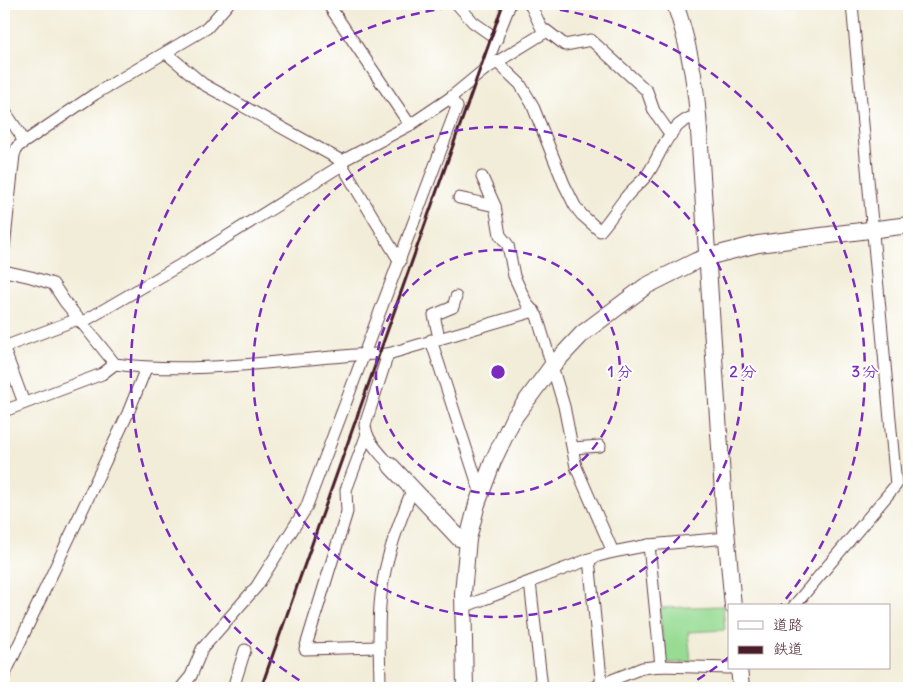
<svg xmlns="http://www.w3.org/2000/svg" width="913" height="692" font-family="Delius,'Klee One',sans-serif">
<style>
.green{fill:#98dc94;stroke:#717e60}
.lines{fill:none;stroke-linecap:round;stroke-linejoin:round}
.street-casing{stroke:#633e45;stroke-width:13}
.secondary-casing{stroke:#633e45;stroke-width:18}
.street{stroke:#fff;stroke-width:11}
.secondary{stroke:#fff;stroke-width:16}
.rail{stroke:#4a1f2b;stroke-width:3}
.ring{fill:none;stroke:#7b2cbf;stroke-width:2.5;stroke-dasharray:9 6}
.centre{fill:#7b2cbf;stroke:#fff;stroke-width:2.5}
.ring-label{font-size:15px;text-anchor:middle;font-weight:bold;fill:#7b2cbf;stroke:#fff;stroke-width:4;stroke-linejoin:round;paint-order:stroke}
</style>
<rect width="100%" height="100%" fill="#fff"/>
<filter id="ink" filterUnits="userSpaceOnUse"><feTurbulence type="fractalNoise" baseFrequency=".02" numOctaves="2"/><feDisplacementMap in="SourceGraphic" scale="10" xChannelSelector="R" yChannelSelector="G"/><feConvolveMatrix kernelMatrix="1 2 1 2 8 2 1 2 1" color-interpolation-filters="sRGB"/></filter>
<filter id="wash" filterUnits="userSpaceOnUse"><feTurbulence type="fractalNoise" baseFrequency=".0096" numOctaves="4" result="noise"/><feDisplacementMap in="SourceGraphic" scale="20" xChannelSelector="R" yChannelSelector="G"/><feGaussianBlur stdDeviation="1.12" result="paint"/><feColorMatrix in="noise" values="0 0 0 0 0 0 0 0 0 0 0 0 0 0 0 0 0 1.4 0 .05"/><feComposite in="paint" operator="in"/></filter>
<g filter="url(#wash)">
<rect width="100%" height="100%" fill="#f2edd8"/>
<polygon class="green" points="723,606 725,630 688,632 691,662 666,663 659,608"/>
</g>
<g filter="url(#ink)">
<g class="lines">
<g class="street-casing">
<g id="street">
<polyline points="328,4 410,125"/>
<polyline points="457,4 473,22 497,39"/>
<polyline points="530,4 544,33"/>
<polyline points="166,53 203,84 342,161"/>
<path d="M497,62l23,22 12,20 32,80 11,22 7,9 18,16c10,-11 17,-23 26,-34 6,-8 15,-14 21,-22 15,-21 21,-54 51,-59"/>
<polyline points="484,70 510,4"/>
<polyline points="4,110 20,134 23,142"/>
<polyline points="342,165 400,262"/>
<polyline points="482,177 495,206 500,235 508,245 514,276 527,304 537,316 564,406 576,467 613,552 649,545 661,666"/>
<polyline points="459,198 495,206"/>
<polyline points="4,248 14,155 17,147 95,94 207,28 228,4"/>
<path d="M4,271l27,6 22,7 12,18 50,62c60,8 122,2 182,-4 30,-2 60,-7 91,-6l146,-43"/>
<polyline points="81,323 194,257 342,165 342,161 410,125 450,98 484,70 547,31 565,45 591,40 647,91 654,111 671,135"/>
<polyline points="439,338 434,315 453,307 456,297"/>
<polyline points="431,340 481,494"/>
<polyline points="4,347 78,319"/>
<polyline points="4,349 24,403"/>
<path d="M388,354l-23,71c1,16 16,29 26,41"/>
<polyline points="4,411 102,374 115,364"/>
<polyline points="367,434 346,490 347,512 305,649 379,647"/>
<polyline points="573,448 600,446"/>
<polyline points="649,545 727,538"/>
<polyline points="589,559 602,688"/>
<polyline points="530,582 542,688"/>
<polyline points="794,606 896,485 852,4"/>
<polyline points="463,607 598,556 613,552"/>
<polyline points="4,676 128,413 146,368"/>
<polyline points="181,688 191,676 202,649 257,586 306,508 457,107 450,98"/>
<polyline points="233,688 245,650"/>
<path d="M380,688c0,-30 -3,-62 1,-93 4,-37 18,-72 32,-107"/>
<polyline points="592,688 642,668 661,666 729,668"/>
</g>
</g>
<g class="secondary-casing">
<g id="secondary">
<path d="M675,4c13,37 20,74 23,112l26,392 9,98"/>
<polyline points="391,466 459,538 468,539"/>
<polyline points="739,668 741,688"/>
<polyline points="465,688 463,593 468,539 477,504 493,461 513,419 552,366 583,333 646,286 696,261 707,257 758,244 909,225"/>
</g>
</g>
<use href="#street" class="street"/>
<use href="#secondary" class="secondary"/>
<polyline class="rail" points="261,688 503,4"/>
</g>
</g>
<g class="ring">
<circle cx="498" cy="372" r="122"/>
<circle cx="498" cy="372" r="245"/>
<path d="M729 657A367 367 0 0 1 684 688M312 688A367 367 0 1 1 781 605"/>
</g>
<circle cx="498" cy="372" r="8" class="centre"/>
<g class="ring-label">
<text x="620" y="377">1 分</text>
<text x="743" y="377">2 分</text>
<text x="865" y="377">3 分</text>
</g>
<rect width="913" height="692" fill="none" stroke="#fff" stroke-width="20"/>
<rect x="728" y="604" width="162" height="65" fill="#ffffff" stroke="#b7a5aa"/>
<rect x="738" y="621" width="25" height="8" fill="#ffffff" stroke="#b7a5aa"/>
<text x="773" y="630" font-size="15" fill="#4a1f2b">道路</text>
<rect x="738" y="646" width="25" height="8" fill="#4a1f2b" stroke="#b7a5aa"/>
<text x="773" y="654" font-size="15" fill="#4a1f2b">鉄道</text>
</svg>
